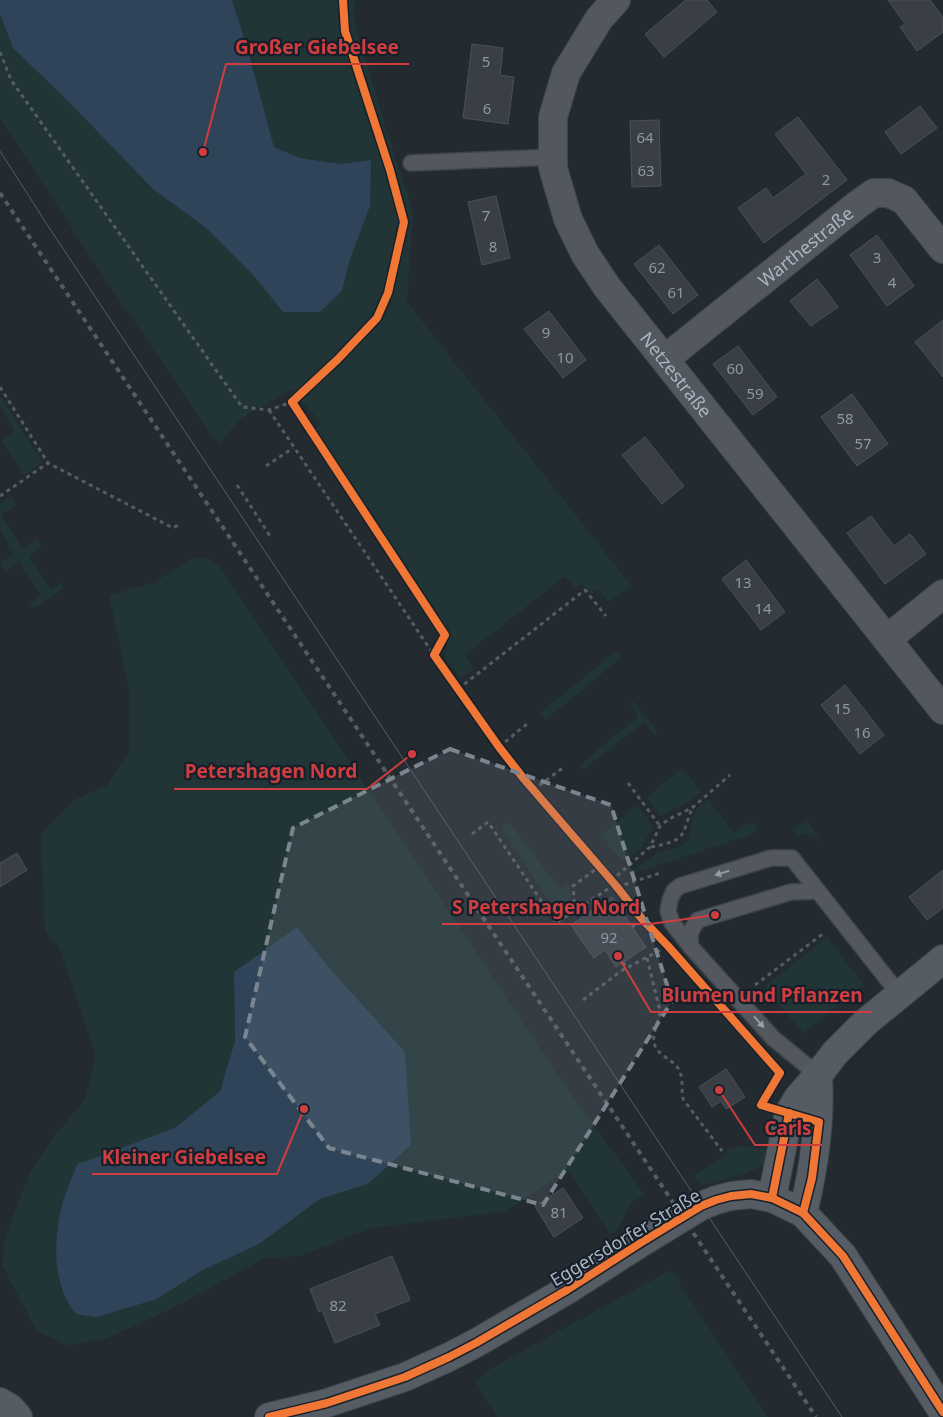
<svg xmlns="http://www.w3.org/2000/svg" width="943" height="1417" font-family="'Noto Sans',sans-serif">
<style>
.green{fill:#213536;fill-rule:evenodd}
.water{fill:#2f4459}
.building{fill:#3a3f45;stroke:#4a5158}
.lines{fill:none;stroke-linecap:round;stroke-linejoin:round}
.lane-casing{stroke:#3f4449;stroke-width:18}
.street-casing{stroke:#3f4449;stroke-width:30}
.secondary-casing{stroke:#3f4449;stroke-width:30}
.path{stroke:#555c62;stroke-width:3;stroke-dasharray:4 4;stroke-linecap:butt}
.lane{stroke:#52585e;stroke-width:15}
.street{stroke:#52585e;stroke-width:28}
.secondary{stroke:#565c64;stroke-width:28}
.tram{stroke:#565c62;stroke-width:1}
.rail{stroke:#565c62;stroke-width:4;stroke-dasharray:5 5;stroke-linecap:butt}
.cycleway-casing{stroke:#17202a;stroke-width:11}
.cycleway{stroke:#f07635;stroke-width:8}
.oneway{fill:#949eaa}
.marked{fill:#7b8590;fill-opacity:0.2;stroke:#7b8590;stroke-width:4;stroke-dasharray:10 6;stroke-linejoin:round}
.labels{text-anchor:middle;dominant-baseline:central;stroke-width:4.5;stroke-linejoin:round;paint-order:stroke}
.number-label{font-size:15px;fill:#8e98a4}
.street-label{font-size:18px;fill:#aab6c3;stroke:#17202a}
.leader{fill:none;stroke:#cf3d3f;stroke-width:2}
.callout-dot{fill:#cf3d3f;stroke:#17202a;stroke-width:2}
.callout-label{font-size:19px;text-anchor:middle;font-weight:bold;fill:#cf3d3f;stroke:#17202a;stroke-width:4.5;stroke-linejoin:round;paint-order:stroke}
</style>
<rect width="100%" height="100%" fill="#232a30"/>
<g class="green">
<polygon points="232,0 355,0 354,19 388,135 413,211 407,302 631,585 609,602 598,589 590,594 582,584 575,588 565,576 465,655 474,669 461,679 445,657 449,638 314,430 323,424 290,390 240,419 220,443 212,436 104,277 0,119 0,14 13,48 65,98 153,189 206,228 253,275 283,312 320,312 342,291 350,259 371,160 341,164 300,158 274,147 247,47"/>
<polygon points="0,395 42,462 24,476 1,440 15,431 0,407"/>
<polygon points="11,496 16,505 1,515 23,548 37,539 42,547 29,557 51,589 64,581 62,589 33,608 27,606 41,595 20,563 4,572 0,563 14,554 0,531 0,503"/>
<path d="M192,558l17,1 12,9 344,518 80,109 -12,6 -17,30 -6,3 -43,-64 -60,41 -135,17 -73,28 -34,2 -90,49 -68,31 -38,8 -32,-15 -35,-66 3,-28 25,-64 23,-35 32,-39 11,-44 -21,-63 -17,-46 -13,-14 -4,-99 35,-34 30,-13 23,-35v-61l-20,-95 44,-12zM298,927l31,41 39,216 -48,15 -61,45 -56,26 -46,29 -96,-9c-5,-31 -6,-55 1,-86 3,-13 10,-27 15,-40l34,-12 65,-25 44,-36 15,-50 -1,-69z"/>
<polygon points="616,651 621,658 546,720 540,713"/>
<polygon points="633,701 658,732 655,735 644,722 583,770 579,765 639,716 629,703"/>
<polygon points="682,768 701,792 688,802 660,816 647,797"/>
<polygon points="708,800 734,833 748,823 753,823 758,829 749,835 628,875 634,869 656,854 682,846 689,840 693,816 700,805"/>
<polygon points="637,805 653,826 641,848 623,862 601,836"/>
<path d="M806,820l21,28c-9,-10 -15,-19 -30,-11l-5,-7z"/>
<polygon points="509,822 559,888 567,883 569,888 573,908 559,916 501,828"/>
<polygon points="827,938 864,984 803,1033 764,987"/>
<path d="M740,1146l13,1 19,4c-2,4 -3,8 -6,11 -13,13 -47,18 -65,24l-8,-10 25,-15 11,-11z"/>
<polygon points="671,1270 768,1417 498,1417 475,1381 493,1367"/>
</g>
<g class="water">
<polygon points="0,0 232,0 247,47 274,147 300,158 341,164 371,160 370,206 350,259 342,291 320,312 283,312 253,275 206,228 153,189 65,98 13,48 0,14"/>
<path d="M297,927l32,41 76,84 6,93 -43,39 -48,15 -61,45 -56,26 -46,29 -61,18 -20,-3c-25,-30 -22,-75 -14,-110 4,-14 10,-27 15,-40l34,-12 65,-25 44,-36 15,-50 -1,-69z"/>
</g>
<g class="building">
<polygon points="686,0 707,0 717,12 664,57 645,34"/>
<polygon points="888,0 930,0 943,18 943,32 917,51 900,27 905,24"/>
<polygon points="472,44 503,48 500,75 514,77 508,124 463,118"/>
<polygon points="920,106 937,128 901,154 885,132"/>
<polygon points="798,117 847,180 764,243 738,208 766,188 773,198 806,174 775,134"/>
<polygon points="659,120 661,186 632,187 630,121"/>
<polygon points="496,196 510,258 482,265 468,202"/>
<polygon points="877,235 914,286 887,306 850,255"/>
<polygon points="659,245 698,295 673,314 634,264"/>
<polygon points="817,279 838,307 811,326 790,301"/>
<polygon points="549,311 586,360 563,378 524,329"/>
<polygon points="943,320 943,377 915,342"/>
<polygon points="738,346 777,397 753,415 713,364"/>
<polygon points="852,394 888,444 857,466 821,417"/>
<polygon points="645,437 684,486 662,504 622,455"/>
<polygon points="871,516 894,546 910,534 926,554 885,584 847,533"/>
<polygon points="746,560 785,612 761,630 722,579"/>
<polygon points="845,685 884,735 860,754 821,705"/>
<polygon points="17,853 27,870 0,887 0,863"/>
<polygon points="943,870 943,908 927,920 909,897"/>
<polygon points="612,897 646,947 616,967 605,950 594,958 571,925"/>
<polygon points="726,1069 745,1097 726,1109 721,1101 712,1107 699,1087"/>
<polygon points="563,1188 583,1218 554,1237 535,1206"/>
<polygon points="392,1256 410,1300 375,1314 380,1325 335,1343 322,1310 319,1312 310,1289"/>
</g>
<g class="lines">
<g class="lane-casing">
<g id="lane">
<polyline points="411,163 553,157"/>
<path d="M691,947c-2,-13 -1,-16 7,-27l93,-28 26,-1"/>
<polyline points="818,1075 773,1038 691,947 672,923 668,911 670,900 674,891 680,886 771,858 792,858 899,994"/>
</g>
</g>
<g class="street-casing">
<g id="street">
<path id="s1" d="M616,0l-17,19 -33,54 -13,44v51l15,51 17,35 22,33 336,423"/>
<path id="s2" d="M665,359l192,-154 17,-12h14l16,7 39,49"/>
<polyline points="887,639 943,594"/>
</g>
</g>
<g class="secondary-casing">
<g id="secondary">
<polyline points="772,1198 789,1113 798,1098 818,1075 835,1053 866,1022 943,959"/>
<path d="M803,1213c11,-45 18,-91 15,-138"/>
<polyline points="0,1402 10,1408 18,1417"/>
<polyline points="269,1417 327,1403 405,1377 449,1357 476,1343 567,1290 642,1242 701,1206 716,1200 731,1196 751,1194 772,1198 803,1213 843,1256 943,1412"/>
</g>
</g>
<g class="path">
<polyline points="343,0 345,31 389,167"/>
<polyline points="0,52 11,80 242,407 269,410 292,402 338,359 377,318 388,293 404,222 391,173"/>
<polyline points="0,387 48,463 173,528 180,524"/>
<polyline points="292,402 445,635 434,655"/>
<polyline points="269,410 434,655 499,747 524,779 651,928"/>
<polyline points="266,466 293,448"/>
<polyline points="237,485 270,536"/>
<polyline points="0,496 48,463"/>
<polyline points="458,689 585,590 606,616"/>
<polyline points="499,747 528,723"/>
<polyline points="628,783 660,826"/>
<polyline points="533,790 564,767"/>
<polyline points="472,834 488,822 556,923 614,885"/>
<path d="M651,847c34,-7 30,-8 41,-39"/>
<polyline points="611,881 650,847 660,826 669,819 692,808 730,775"/>
<polyline points="617,887 660,873"/>
<polyline points="575,911 573,886 599,867"/>
<polyline points="632,927 642,919"/>
<path d="M647,958l13,53c-1,10 -8,23 -6,31 2,13 17,16 24,26 6,9 3,21 5,31l39,52"/>
<polyline points="623,962 627,968"/>
<polyline points="755,985 824,933"/>
<polyline points="583,1000 621,971 666,947"/>
</g>
<use href="#lane" class="lane"/>
<use href="#street" class="street"/>
<use href="#secondary" class="secondary"/>
<polyline class="tram" points="0,151 48,226 842,1417"/>
<polyline class="rail" points="0,193 816,1417"/>
<g class="cycleway-casing">
<g id="cycleway">
<polyline points="343,0 345,31 390,170 404,222 388,293 377,318 338,359 292,402 445,635 434,655 499,747 524,779 617,887 642,919 668,946 780,1073 761,1105 819,1122 812,1178 803,1213"/>
<polyline points="772,1198 789,1113"/>
<polyline points="269,1417 327,1403 405,1377 449,1357 476,1343 567,1290 642,1242 701,1206 716,1200 731,1196 751,1194 772,1198 803,1213 843,1256 943,1412"/>
</g>
</g>
<use href="#cycleway" class="cycleway"/>
</g>
<defs><path id="oneway-solid" d="M-6-.8H1V-3.2L6.5 0L1 3.2V.8H-6Z" transform="scale(1.25)"/></defs>
<g class="oneway">
<use href="#oneway-solid" transform="translate(722 873) rotate(163)"/>
<use href="#oneway-solid" transform="translate(759 1022) rotate(48)"/>
</g>
<path class="marked" d="M450,749l161,56 61,196 -129,204 -214,-57 -84,-111 48,-209z"/>
<g class="labels">
<g class="number-label">
<text x="486" y="61">5</text>
<text x="487" y="108">6</text>
<text x="645" y="137">64</text>
<text x="646" y="170">63</text>
<text x="826" y="179">2</text>
<text x="486" y="215">7</text>
<text x="493" y="246">8</text>
<text x="877" y="257">3</text>
<text x="657" y="267">62</text>
<text x="892" y="282">4</text>
<text x="676" y="292">61</text>
<text x="546" y="332">9</text>
<text x="565" y="357">10</text>
<text x="735" y="368">60</text>
<text x="755" y="393">59</text>
<text x="845" y="418">58</text>
<text x="863" y="443">57</text>
<text x="743" y="582">13</text>
<text x="763" y="608">14</text>
<text x="842" y="708">15</text>
<text x="862" y="732">16</text>
<text x="609" y="937">92</text>
<text x="559" y="1212">81</text>
<text x="338" y="1305">82</text>
</g>
<g class="street-label">
<text stroke="none"><textPath href="#s2" startOffset="180">Warthestraße</textPath></text>
<text stroke="none"><textPath href="#s1" startOffset="429">Netzestraße</textPath></text>
<text transform="translate(625 1237) rotate(-31)">Eggersdorfer Straße</text>
</g>
</g>
<path class="leader" d="M203 152L226 64H409M412 754L367 789H174M715 915L650 924H442M618 956L651 1012H872M719 1090L755 1145H822M304 1109L277 1174H92"/>
<g class="callout-dot">
<circle cx="203" cy="152" r="5"/>
<circle cx="412" cy="754" r="5"/>
<circle cx="715" cy="915" r="5"/>
<circle cx="618" cy="956" r="5"/>
<circle cx="719" cy="1090" r="5"/>
<circle cx="304" cy="1109" r="5"/>
</g>
<g class="callout-label">
<text x="317" y="54">Großer Giebelsee</text>
<text x="271" y="778">Petershagen Nord</text>
<text x="546" y="914">S Petershagen Nord</text>
<text x="762" y="1002">Blumen und Pflanzen</text>
<text x="788" y="1135">Carls</text>
<text x="184" y="1164">Kleiner Giebelsee</text>
</g>
</svg>
